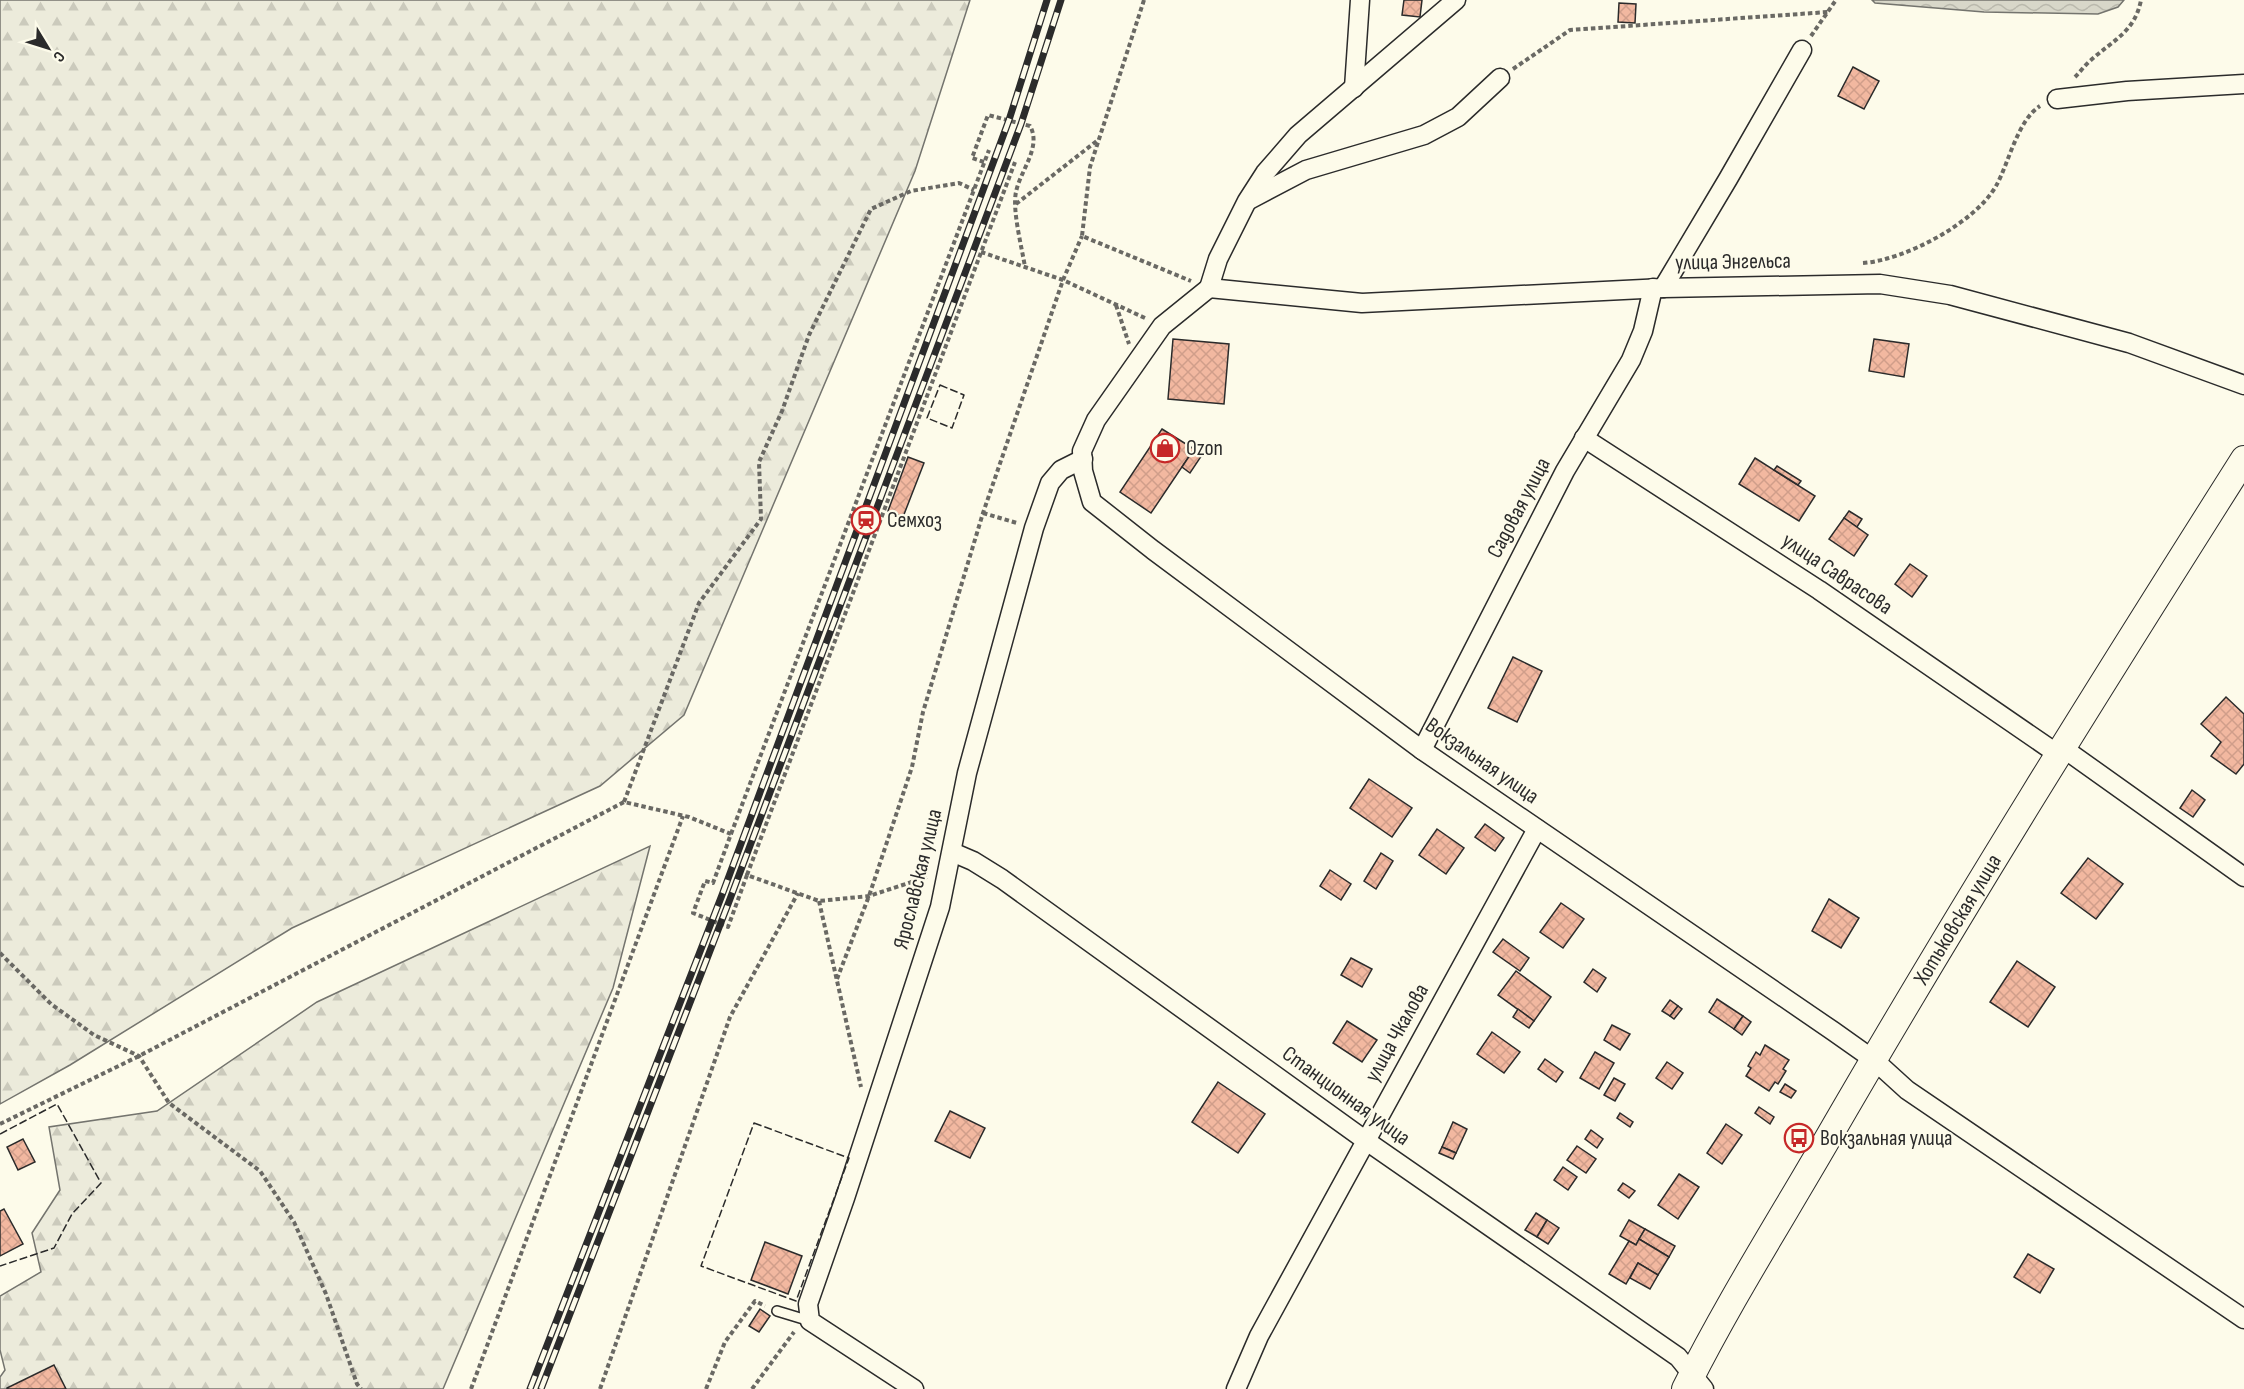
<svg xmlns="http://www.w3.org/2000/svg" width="2244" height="1389" font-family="'Sofia Sans Condensed',sans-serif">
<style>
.forest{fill:url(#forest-firs);stroke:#74746e;stroke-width:1.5}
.water{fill:url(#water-waves);stroke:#74746e;stroke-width:1.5}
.building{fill:url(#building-cross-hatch);stroke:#2b2b2b;stroke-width:1.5}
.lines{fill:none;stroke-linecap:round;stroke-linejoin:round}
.service-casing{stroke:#2b2b2b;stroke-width:12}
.minor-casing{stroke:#2b2b2b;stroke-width:21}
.secondary-casing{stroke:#2b2b2b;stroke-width:28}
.path{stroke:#6a6964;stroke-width:4;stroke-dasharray:4.5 3;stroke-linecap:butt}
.service{stroke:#fdfbea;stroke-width:9}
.minor{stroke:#fdfbea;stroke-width:18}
.secondary{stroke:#fdfbea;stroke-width:26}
.rail-casing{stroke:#2b2b2b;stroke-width:7}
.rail{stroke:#fdfbea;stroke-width:4.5;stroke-dasharray:14;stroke-linecap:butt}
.fence{stroke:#2b2b2b;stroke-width:1.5;stroke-dasharray:8 3;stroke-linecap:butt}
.labels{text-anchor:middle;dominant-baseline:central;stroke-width:4.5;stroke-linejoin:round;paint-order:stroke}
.street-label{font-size:22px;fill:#2b2b2b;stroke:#fdfbea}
.poi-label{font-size:22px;fill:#2b2b2b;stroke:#fdfbea;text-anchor:start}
</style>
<defs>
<pattern id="forest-firs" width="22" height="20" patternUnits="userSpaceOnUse" patternTransform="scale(1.5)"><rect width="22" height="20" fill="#ecebdb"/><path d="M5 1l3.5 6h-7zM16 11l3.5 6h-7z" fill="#cbcabc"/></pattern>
<pattern id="water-waves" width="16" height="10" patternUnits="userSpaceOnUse" patternTransform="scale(1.5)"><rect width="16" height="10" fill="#d8d7c9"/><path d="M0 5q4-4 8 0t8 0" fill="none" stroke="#bab9ad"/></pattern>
<pattern id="building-cross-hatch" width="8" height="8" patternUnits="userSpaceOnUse" patternTransform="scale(1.5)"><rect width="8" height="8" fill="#f2b8a0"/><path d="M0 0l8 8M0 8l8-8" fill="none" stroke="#d09e8a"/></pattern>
</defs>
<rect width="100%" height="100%" fill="#fdfbea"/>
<g class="forest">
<polygon points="0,0 970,0 915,171 684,715 600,786 292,928 70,1065 0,1104"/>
<polygon points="650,846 613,988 443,1389 0,1389 0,1377 5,1370 0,1350 0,1296 41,1272 32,1233 60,1190 49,1127 157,1111 317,1002"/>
</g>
<polygon class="water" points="1872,0 2124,0 2118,7 2098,14 1984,12 1875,3"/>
<g class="building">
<polygon points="1404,0 1422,0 1420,17 1402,15"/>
<polygon points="1619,3 1636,4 1635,23 1618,22"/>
<polygon points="1853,67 1879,81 1864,109 1838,96"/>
<polygon points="1173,339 1229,344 1224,404 1168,399"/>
<polygon points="1874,339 1909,344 1904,377 1869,371"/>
<polygon points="1162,429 1194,449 1151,513 1120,492"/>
<polygon points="1194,449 1202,455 1190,473 1182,467"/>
<polygon points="908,457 924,463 903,517 888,511"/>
<polygon points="1755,458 1815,496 1799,521 1739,484"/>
<polygon points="1777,466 1801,481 1798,485 1774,470"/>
<polygon points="1849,511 1862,519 1857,527 1844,518"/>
<polygon points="1844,518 1868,535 1854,556 1829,539"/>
<polygon points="1910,564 1927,576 1912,597 1895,584"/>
<polygon points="1513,657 1542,671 1517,722 1488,708"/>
<polygon points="2226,697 2244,714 2244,764 2236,774 2211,756 2221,742 2201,724"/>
<polygon points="1369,779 1412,808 1392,837 1350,808"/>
<polygon points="2192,790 2205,800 2193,817 2180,808"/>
<polygon points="1485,824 1504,838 1495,851 1475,837"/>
<polygon points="1437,829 1464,848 1446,874 1419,855"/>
<polygon points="1381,853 1393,861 1376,889 1364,881"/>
<polygon points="2088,858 2123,884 2096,919 2061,893"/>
<polygon points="1330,870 1351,884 1341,900 1320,886"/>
<polygon points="1829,899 1859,918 1841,948 1812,931"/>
<polygon points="1561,903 1584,919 1563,948 1540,932"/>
<polygon points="1503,939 1529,958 1520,971 1493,952"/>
<polygon points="1351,958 1372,969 1362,987 1341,975"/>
<polygon points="2017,961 2055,987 2028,1027 1990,1002"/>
<polygon points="1593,969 1606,978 1597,992 1584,982"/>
<polygon points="1516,971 1551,997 1534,1021 1498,995"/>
<polygon points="1717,999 1743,1016 1734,1029 1709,1012"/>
<polygon points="1670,1000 1678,1006 1670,1016 1662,1011"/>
<polygon points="1678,1006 1682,1009 1674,1019 1670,1016"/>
<polygon points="1518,1009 1534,1021 1529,1028 1513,1017"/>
<polygon points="1743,1016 1751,1022 1742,1035 1734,1029"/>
<polygon points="1347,1021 1377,1040 1362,1062 1333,1043"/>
<polygon points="1612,1025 1630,1034 1620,1050 1604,1040"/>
<polygon points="1492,1032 1520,1052 1504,1073 1477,1054"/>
<polygon points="1765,1045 1789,1060 1783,1069 1786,1071 1778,1084 1775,1082 1769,1091 1746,1076 1751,1068 1748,1066 1756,1052 1760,1055"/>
<polygon points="1595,1052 1614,1063 1599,1089 1580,1078"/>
<polygon points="1545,1059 1563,1072 1556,1082 1538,1069"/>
<polygon points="1667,1062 1683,1073 1672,1089 1656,1078"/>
<polygon points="1614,1078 1625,1084 1615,1101 1604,1095"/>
<polygon points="1218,1082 1265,1114 1238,1153 1192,1122"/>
<polygon points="1785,1084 1796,1091 1791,1098 1780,1092"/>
<polygon points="1759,1107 1774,1117 1770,1124 1755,1113"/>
<polygon points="950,1111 985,1128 970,1158 935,1141"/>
<polygon points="1620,1113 1633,1122 1630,1127 1617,1118"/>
<polygon points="1453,1122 1467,1129 1456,1153 1442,1147"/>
<polygon points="1726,1124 1742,1135 1722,1164 1707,1153"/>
<polygon points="1591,1130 1603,1139 1597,1148 1585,1139"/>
<polygon points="23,1139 35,1162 18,1170 7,1147"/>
<polygon points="1577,1146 1596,1159 1586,1173 1567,1160"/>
<polygon points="1442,1147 1456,1153 1453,1159 1439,1153"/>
<polygon points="1563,1167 1577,1177 1568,1190 1554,1180"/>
<polygon points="1679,1174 1699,1187 1678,1219 1658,1205"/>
<polygon points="1623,1183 1635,1191 1629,1198 1618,1190"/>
<polygon points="4,1209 23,1244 0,1256 0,1211"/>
<polygon points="1536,1213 1547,1220 1537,1237 1525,1230"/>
<polygon points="1547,1220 1559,1228 1548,1244 1537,1237"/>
<polygon points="1629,1220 1645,1229 1636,1245 1620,1236"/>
<polygon points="1645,1229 1675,1246 1669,1257 1639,1239"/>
<polygon points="1639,1239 1669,1257 1658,1275 1638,1263 1626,1284 1609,1274 1629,1241 1636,1245"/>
<polygon points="765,1242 802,1256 788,1294 751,1280"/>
<polygon points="2028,1254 2054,1269 2040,1293 2014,1277"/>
<polygon points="1638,1263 1658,1275 1650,1289 1630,1278"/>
<polygon points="760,1309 770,1316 759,1332 749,1326"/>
<polygon points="54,1365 66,1389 7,1389 7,1388"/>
</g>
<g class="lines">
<g class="service-casing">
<polyline id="service" points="777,1311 810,1321"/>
</g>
<g class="minor-casing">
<g id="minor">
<polyline points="1354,88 1360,0"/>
<polyline points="2057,99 2127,91 2244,84"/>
<polyline points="1249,200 1306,170 1424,135 1458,117 1500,78"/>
<polyline points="1209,288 1162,326 1096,420 1082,451 1083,471 1092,502 1153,550 1422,750 1833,1031 1874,1060 1907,1090 2244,1319"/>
<polyline points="1209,288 1362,303 1663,288 1880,284 1950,295 2129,343 2244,385"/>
<polyline points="1209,288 1218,259 1247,201 1265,173 1298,135 1456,0"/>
<polyline points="1663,288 1728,179 1802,50"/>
<polyline points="1584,438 1819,590 2059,755"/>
<polyline points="2063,748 2244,877"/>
<polyline points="1422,750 1565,471 1631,360 1643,331 1653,288"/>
<polyline points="952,852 973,861 1002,879 1365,1140 1678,1357 1704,1389"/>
<polyline points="914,1389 810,1321 808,1304 845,1198 940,907 967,773 1034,528 1050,483 1061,470 1083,459"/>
<polyline points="1236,1389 1259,1336 1537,829"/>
</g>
</g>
<g class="secondary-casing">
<g id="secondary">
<path id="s1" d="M1685,1389c43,-86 95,-168 143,-251 133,-230 274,-455 416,-679"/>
</g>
</g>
<g class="path">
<polyline points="1144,0 1090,167 1082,236 1191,281"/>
<polyline points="1811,36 1836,0"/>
<polyline points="1513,69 1570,30 1828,12"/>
<path d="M2075,77c5,-5 10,-12 16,-17 21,-19 44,-28 50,-60"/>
<path d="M984,162l-12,-4 16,-43 42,11c12,21 -10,45 -14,66 -4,18 6,56 9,75"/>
<polyline points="1016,204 1098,140"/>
<polyline points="981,252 1063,280 1147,319"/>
<path d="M1863,263c42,-3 112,-40 133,-77 13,-23 21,-65 44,-80"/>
<polyline points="1116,305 1129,344"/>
<polyline points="983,513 1017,523"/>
<polyline points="624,802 699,603 761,519 759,462 782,411 809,335 871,209 911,191 959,183 974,190"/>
<polyline points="731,834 989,150"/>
<polyline points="747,875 1015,162"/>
<polyline points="819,901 861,1087"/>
<polyline points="0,953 51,1004 94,1035 139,1056 169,1103 260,1171 294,1222 326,1294 357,1384 361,1389"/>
<polyline points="837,979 869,896 912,767 923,712 983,513 1063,280 1082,236"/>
<polyline points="0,1124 139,1056 624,802 689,817 731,834 713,883 705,881 693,913 728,927 747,875 819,901 869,896 927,877"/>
<polyline points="471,1389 683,816"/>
<polyline points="600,1389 730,1017 798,893"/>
<polyline points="706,1389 725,1342 755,1301 765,1306"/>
<polyline points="752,1389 794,1332"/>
</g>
<use href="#service" class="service"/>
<use href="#minor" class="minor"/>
<use href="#secondary" class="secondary"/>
<g class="rail-casing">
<g id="rail">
<polyline points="530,1389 722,895 1009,120 1047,0"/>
<polyline points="541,1389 730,899 1021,124 1061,0"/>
</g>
</g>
<use href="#rail" class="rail"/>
<g class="fence">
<polygon points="940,385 964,395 952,428 927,418"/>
<polygon points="754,1123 849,1158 796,1301 701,1266"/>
<polyline points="0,1134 57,1104 101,1183 72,1214 54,1248 0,1266"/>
</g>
</g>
<defs>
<g id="shop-ring" transform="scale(1.5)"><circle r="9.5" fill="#fdfbea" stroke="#c62828" stroke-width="1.5"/><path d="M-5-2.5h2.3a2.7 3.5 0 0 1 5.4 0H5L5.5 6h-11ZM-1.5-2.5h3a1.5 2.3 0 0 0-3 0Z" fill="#c62828"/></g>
<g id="station-ring" transform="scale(1.5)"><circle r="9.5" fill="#fdfbea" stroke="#c62828" stroke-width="1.5"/><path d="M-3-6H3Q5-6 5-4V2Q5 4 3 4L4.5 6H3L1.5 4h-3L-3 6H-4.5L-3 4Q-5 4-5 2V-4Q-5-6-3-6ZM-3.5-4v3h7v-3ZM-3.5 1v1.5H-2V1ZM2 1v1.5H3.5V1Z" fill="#c62828"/></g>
<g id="bus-ring" transform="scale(1.5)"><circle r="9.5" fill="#fdfbea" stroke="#c62828" stroke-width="1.5"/><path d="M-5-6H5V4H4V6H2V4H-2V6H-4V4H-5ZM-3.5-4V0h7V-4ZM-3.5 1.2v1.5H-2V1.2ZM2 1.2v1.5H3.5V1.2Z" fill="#c62828"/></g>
</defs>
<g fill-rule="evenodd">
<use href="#shop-ring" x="1165" y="448"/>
<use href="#station-ring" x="866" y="520"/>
<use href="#bus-ring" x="1799" y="1138"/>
</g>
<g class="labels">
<g class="street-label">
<text transform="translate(1733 262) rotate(-1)">улица Энгельса</text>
<text transform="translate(1519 508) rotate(-62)">Садовая улица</text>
<text transform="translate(1837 574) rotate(34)">улица Саврасова</text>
<text transform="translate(1482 761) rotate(35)">Вокзальная улица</text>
<text transform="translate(918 879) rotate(-76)">Ярославская улица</text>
<text stroke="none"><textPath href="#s1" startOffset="543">Хотьковская улица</textPath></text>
<text transform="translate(1397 1033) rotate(-61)">улица Чкалова</text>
<text transform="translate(1346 1096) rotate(36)">Станционная улица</text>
</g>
<g class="poi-label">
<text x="1186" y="448">Ozon</text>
<text x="887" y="520">Семхоз</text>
<text x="1820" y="1138">Вокзальная улица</text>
</g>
</g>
<g transform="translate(48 48) rotate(128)" stroke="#fdfbea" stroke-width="4.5" paint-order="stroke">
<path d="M0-4.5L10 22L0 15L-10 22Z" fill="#2b2b2b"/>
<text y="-9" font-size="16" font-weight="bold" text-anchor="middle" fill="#2b2b2b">С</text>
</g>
</svg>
